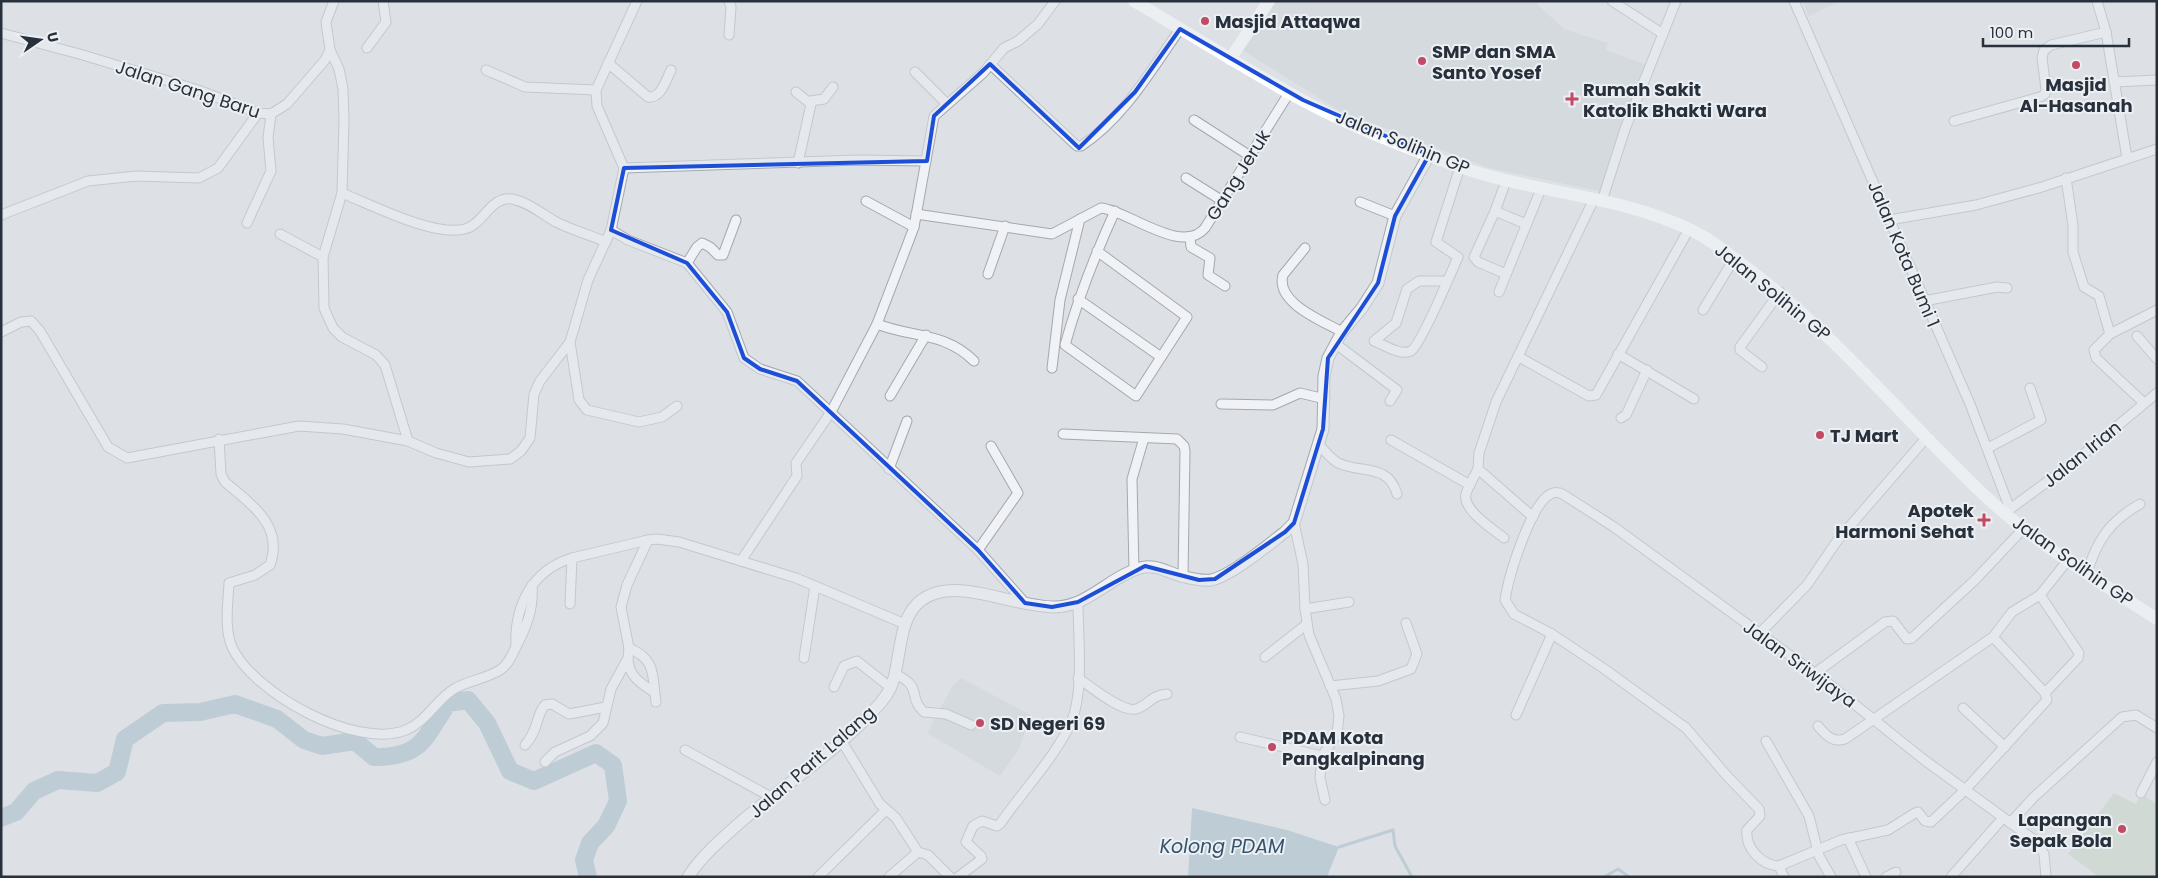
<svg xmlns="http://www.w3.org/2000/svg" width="2158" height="878" font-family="Poppins,sans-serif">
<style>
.built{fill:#ccd1d7}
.green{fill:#c4cfbf}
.water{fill:#9ab2c4}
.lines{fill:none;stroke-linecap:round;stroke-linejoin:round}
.stream{stroke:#9ab2c4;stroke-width:3}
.river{stroke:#9ab2c4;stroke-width:18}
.minor-casing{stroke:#a3a9af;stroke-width:11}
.tertiary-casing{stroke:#a3a9af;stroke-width:13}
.minor{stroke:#f0f2f5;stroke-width:9}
.tertiary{stroke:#f0f2f5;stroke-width:11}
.secondary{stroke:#fff;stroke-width:12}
.marked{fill:none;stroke:#1d4ed8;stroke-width:4;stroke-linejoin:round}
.poi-dot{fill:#c34a65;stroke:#ecf0f4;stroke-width:2}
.labels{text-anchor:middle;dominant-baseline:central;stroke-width:4;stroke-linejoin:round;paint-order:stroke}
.poi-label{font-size:18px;font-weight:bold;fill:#28313b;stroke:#ecf0f4;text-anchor:start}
.street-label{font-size:18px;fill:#28313b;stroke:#ecf0f4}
.water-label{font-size:19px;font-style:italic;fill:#35526c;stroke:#ecf0f4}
</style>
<rect width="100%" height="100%" fill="#dde1e6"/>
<g class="built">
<polygon points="1273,1 1540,1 1537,4 1564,29 1608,43 1606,50 1647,65 1603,192 1489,168 1340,111 1242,50"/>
<polygon points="1802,1 1840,1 1809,16"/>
<polygon points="961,678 1031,715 1019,749 1000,776 927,733 953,685"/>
</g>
<polygon class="green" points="2114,793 2136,804 2141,794 2157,804 2157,877 2099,877 2068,854"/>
<polygon class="water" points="1192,808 1287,830 1339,847 1327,877 1188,877"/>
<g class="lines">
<g class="stream">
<polyline points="1339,847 1393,830 1395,846 1412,877"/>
<polyline points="1604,877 1618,869 1629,877"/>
</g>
<path class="river" d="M1,818l15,-6 18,-21 24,-11 39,3 20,-11 8,-33 38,-26 37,-1 35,-8 42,15 27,21 18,6 33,-5 19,16c48,0 50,-18 74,-54l20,-3 19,23 23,48 24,10 62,-28 17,12 5,36 -12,25 -16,17 -6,17 4,17"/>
<g class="minor-casing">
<g id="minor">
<polyline points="637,1 596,90 597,106 624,168 611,230 628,240 687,263 727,312 744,358 760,369 797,381 978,550 1025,603"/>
<polyline points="1612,1 1663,34"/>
<polyline points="1794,1 1970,404 2010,509"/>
<polyline points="2097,1 2106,32 2127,158"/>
<polyline points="1,33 83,55 198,90 258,113 271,114 287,104 325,60 330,50 326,22 334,1"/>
<polyline points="729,35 731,7 729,1"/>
<polyline points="367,48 386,22 383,1"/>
<polyline points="330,50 339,69 343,89 344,120 342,193 323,257 324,308 333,328 342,337 376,355 385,365 408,441"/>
<path d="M608,63l40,34c13,2 18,-17 23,-27"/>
<path d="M990,64l87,82h4c42,-27 71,-77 99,-117"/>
<polyline points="486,70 525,87 596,90"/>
<polyline points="915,72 947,104"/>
<polyline points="2114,82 2157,80"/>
<polyline points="796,92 811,104 798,163"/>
<polyline points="811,101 824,99 833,87"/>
<polyline points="1194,120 1250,156"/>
<polyline points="1954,121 2040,97 2045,94 2046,89 2042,58 2044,50 2051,45 2106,32"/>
<polyline points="624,168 858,160 926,161"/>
<polyline points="1186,178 1221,200"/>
<polyline points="2066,178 2073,225 2073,252 2084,287 2099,296 2110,334"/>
<polyline points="1506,181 1495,211 1474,257 1478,262 1506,274"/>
<path d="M342,193c30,12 92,44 123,36 19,-5 25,-33 47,-30 16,3 30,15 44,23 16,8 34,13 50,20"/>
<polyline points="866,201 914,227"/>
<polyline points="1602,201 1625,129 1676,1"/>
<polyline points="1360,202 1395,216"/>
<polyline points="1495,211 1526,224"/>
<path d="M916,214l136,20 49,-26c26,2 81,48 104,20l84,-135"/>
<polyline points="1,215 88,181 136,176 199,178 218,168 258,113"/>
<polyline points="1889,220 1976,205 2042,187 2157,149"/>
<polyline points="247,223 271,171 268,138 271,114"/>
<polyline points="280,234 323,257"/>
<polyline points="1190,237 1191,247 1210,258 1208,275 1225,286"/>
<path d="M1305,248l-22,27c-8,28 40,46 59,57"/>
<path d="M1097,251l90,66 -51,79 -71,-51c13,-47 30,-90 50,-134"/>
<polyline points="687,263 697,247 702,243 710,247 718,255 723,255 736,220"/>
<polyline points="988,274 1005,226"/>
<path d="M1447,281h-28l-12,8 -11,34 -22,18c11,4 26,15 37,10 9,-5 41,-80 47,-94l-22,-15 24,-75"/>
<polyline points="1499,292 1541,189"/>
<polyline points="1078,299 1161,357"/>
<polyline points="1924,301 1997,287 2007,288"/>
<polyline points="1703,310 1734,259"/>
<path d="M877,324c36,14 68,8 97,37"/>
<polyline points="1,332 21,322 31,321 40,331 108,447 127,458 299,426 343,429 408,441 436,453 469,462 510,459 521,451 530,438 534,394 540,381 570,342 588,280 611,230"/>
<polyline points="2137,336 2157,359"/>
<polyline points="570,342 579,400 587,410 639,422 662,417 677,406"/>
<polyline points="1336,344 1397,390 1390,401"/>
<polyline points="1618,354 1694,399"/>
<polyline points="1519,357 1589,396 1596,395 1689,229"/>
<polyline points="1762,367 1740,350 1740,347 1780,292"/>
<polyline points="1052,368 1060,300 1080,219"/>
<polyline points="890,396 926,335"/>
<polyline points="2144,403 2096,358 2094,350 2110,334 2157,310"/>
<polyline points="1221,404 1273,405 1300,393 1325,399"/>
<polyline points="1621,418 1626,415 1647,370"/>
<polyline points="1063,434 1177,439 1184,446 1185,451 1183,577"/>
<path d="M219,439l2,35 4,8c27,23 59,44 45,83l-15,10 -26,8c-1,21 -5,45 3,64 21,46 124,103 174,83 21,-9 30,-30 48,-41 15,-9 32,-10 46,-19 8,-5 11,-13 15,-21 11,-21 19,-39 17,-64"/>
<polyline points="1391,440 1470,485"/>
<path d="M1318,444c6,6 13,15 20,19 24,11 50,0 59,31"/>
<polyline points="1988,448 2041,420 2030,388"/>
<polyline points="889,469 907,421"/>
<path d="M1478,469c-4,8 -10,17 -12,25 -4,16 28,36 38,44"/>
<polyline points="2006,512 2074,462 2157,393"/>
<polyline points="1533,517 1478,469 1479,453 1496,402 1594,199"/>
<polyline points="978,550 1018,493 991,446"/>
<polyline points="741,561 797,476 796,463 831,412 877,324 908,243 914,227 934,116 983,73 1004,48 1018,41 1038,24 1055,1"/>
<polyline points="1134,570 1132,479 1144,438"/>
<path d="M2087,573c10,-33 23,-52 53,-69"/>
<polyline points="2040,595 2079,653 2078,658 2045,693"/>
<polyline points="570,604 572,558"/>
<polyline points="1305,609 1349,602"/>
<polyline points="1759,634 1807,585 1837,541 1927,437"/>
<path d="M1993,637l52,56 2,7 -82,90 -34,32 -6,-1 -7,-9 -3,1 -27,17 -47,10 -62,26c-18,-1 -34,-18 -32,-36l13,-14 -1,-7 -32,-33 -41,-48 -83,-60 -51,-34 -38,-20 -9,-14 1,-6c4,-21 26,-95 47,-101 4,-1 8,0 11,2l50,32 214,156 95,76 114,83 7,12 2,23"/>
<path d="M516,646c-2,-40 16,-76 56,-88l76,-18 9,-1 22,3 117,36 109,46"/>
<path d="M629,648c28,12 23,28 27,54"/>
<polyline points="1265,657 1307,624"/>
<polyline points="804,658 815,586"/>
<path d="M628,659c0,16 13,25 26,33"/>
<path d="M895,674c29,13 12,23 29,38l22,2 25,11"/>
<polyline points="1814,674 1885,622 1893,621 1907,639 1912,638 1975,580 2024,528"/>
<path d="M1078,678c12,8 44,35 58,31 13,-4 15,-14 31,-15"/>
<polyline points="1330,686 1378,681 1411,669 1417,654 1406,623"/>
<polyline points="834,687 844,666 857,661 891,688"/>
<polyline points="1963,708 2005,747"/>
<polyline points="1516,715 1552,634"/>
<path d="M1818,726c8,9 14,17 27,13l148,-102 19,-25 28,-17 28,-35"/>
<polyline points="1240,737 1322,756 1337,734 1339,716 1336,699 1309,635 1305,609 1303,564 1294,523"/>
<polyline points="841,740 880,804 896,818 918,852 889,877"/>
<polyline points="1766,741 1809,816 1819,856 1831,877"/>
<path d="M525,745c14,-15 11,-31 20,-40l7,-1 17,10 37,-7"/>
<polyline points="685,750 771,797"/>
<polyline points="1322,756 1320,778 1325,800"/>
<polyline points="545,762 555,752 590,736 603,723 611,689 628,658 629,648 621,607 627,585 648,540"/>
<polyline points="2141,793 2157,762"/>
<polyline points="2010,823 2034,797 2122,717 2136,715 2157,728"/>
<polyline points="1848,838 1866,877"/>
<polyline points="918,852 928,855 950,877"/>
<polyline points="1779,866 1784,877"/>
<polyline points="818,877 886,810"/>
<path d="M958,877l24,-18 -1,-3 -15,-14 7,-16 9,-5 15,5 3,-2c21,-31 58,-70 72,-104 12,-30 6,-84 6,-118"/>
<polyline points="1886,877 1896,872"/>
<polyline points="1951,877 2003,818"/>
</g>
</g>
<g class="tertiary-casing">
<path id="tertiary" d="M688,877c15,-23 36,-40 56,-58 43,-35 93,-69 130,-109 8,-8 16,-18 19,-29 10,-30 3,-76 43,-88 32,-10 82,14 118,14 34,0 55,-30 86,-39 15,-5 30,6 45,9 8,2 18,4 26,3 20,-4 57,-35 74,-48l9,-9 29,-94 1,-53 4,-18 14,-26 20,-24 16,-25 17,-67 34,-61"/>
</g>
<use href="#minor" class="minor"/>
<use href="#tertiary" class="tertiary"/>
<g class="secondary">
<path d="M1134,1c56,33 111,68 168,99 50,27 104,48 158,67 75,26 157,28 229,62 22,10 42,27 61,41 87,66 155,150 233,224 52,49 115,87 174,125"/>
<polyline points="1230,59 1269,1"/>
</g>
</g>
<path d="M0 0H2158V878H0ZM1180,29l123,71 126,55 -34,61 -17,67 -50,75 -5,71 -29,94 -9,9 -70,47 -16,1 -54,-14 -67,36 -26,5 -27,-4 -47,-53 -181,-169 -37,-12 -16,-11 -17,-46 -40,-49 -76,-33 13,-62 303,-7 7,-45 56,-52 89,84 56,-56z" fill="#dde1e6" fill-opacity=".55" fill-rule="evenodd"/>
<path class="marked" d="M1180,29l123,71 126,55 -34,61 -17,67 -50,75 -5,71 -29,94 -9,9 -70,47 -16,1 -54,-14 -67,36 -26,5 -27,-4 -47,-53 -181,-169 -37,-12 -16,-11 -17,-46 -40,-49 -76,-33 13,-62 303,-7 7,-45 56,-52 89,84 56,-56z"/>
<g class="poi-dot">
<circle cx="1205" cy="21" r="5"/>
<circle cx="1422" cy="61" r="5"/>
<circle cx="2076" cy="65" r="5"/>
<path d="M1569.5 91.5h5v5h5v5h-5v5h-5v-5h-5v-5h5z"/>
<circle cx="1820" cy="435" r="5"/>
<path d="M1981.5 512.5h5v5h5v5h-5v5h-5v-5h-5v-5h5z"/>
<circle cx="980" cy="723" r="5"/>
<circle cx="1272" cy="747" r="5"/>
<circle cx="2122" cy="829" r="5"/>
</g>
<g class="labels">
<g class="poi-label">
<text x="1215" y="21">Masjid Attaqwa</text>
<text x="1432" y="51">SMP dan SMA<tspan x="1432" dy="21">Santo Yosef</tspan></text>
<text x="2076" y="84" text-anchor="middle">Masjid<tspan x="2076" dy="21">Al-Hasanah</tspan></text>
<text x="1583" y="89">Rumah Sakit<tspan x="1583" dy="21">Katolik Bhakti Wara</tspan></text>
<text x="1830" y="435">TJ Mart</text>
<text x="1974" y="510" text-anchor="end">Apotek<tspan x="1974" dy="21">Harmoni Sehat</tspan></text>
<text x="990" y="723">SD Negeri 69</text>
<text x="1282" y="737">PDAM Kota<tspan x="1282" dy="21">Pangkalpinang</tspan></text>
<text x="2112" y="819" text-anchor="end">Lapangan<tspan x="2112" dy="21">Sepak Bola</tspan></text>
</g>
<g class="street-label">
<text transform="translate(188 89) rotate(18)">Jalan Gang Baru</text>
<text transform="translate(1403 142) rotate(22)">Jalan Solihin GP</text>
<text transform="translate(1238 175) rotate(-58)">Gang Jeruk</text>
<text transform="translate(1904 254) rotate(67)">Jalan Kota Bumi 1</text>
<text transform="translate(1773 292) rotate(39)">Jalan Solihin GP</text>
<text transform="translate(2082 454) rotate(-39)">Jalan Irian</text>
<text transform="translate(2073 561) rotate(35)">Jalan Solihin GP</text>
<text transform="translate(1800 664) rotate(36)">Jalan Sriwijaya</text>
<text transform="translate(812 762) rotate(-41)">Jalan Parit Lalang</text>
</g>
<g class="water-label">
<text x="1222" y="846">Kolong PDAM</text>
</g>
</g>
<rect width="2158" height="878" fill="none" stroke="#28313b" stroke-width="5"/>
<g transform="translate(40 40) rotate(77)" stroke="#ecf0f4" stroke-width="4" paint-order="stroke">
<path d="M0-4L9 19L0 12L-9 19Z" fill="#28313b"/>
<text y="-8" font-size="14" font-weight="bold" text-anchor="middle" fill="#28313b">U</text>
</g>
<path d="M1983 38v8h146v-8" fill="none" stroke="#28313b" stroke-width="2.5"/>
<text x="1990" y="38" font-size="15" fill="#28313b" stroke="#ecf0f4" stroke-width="4" paint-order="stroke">100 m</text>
</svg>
